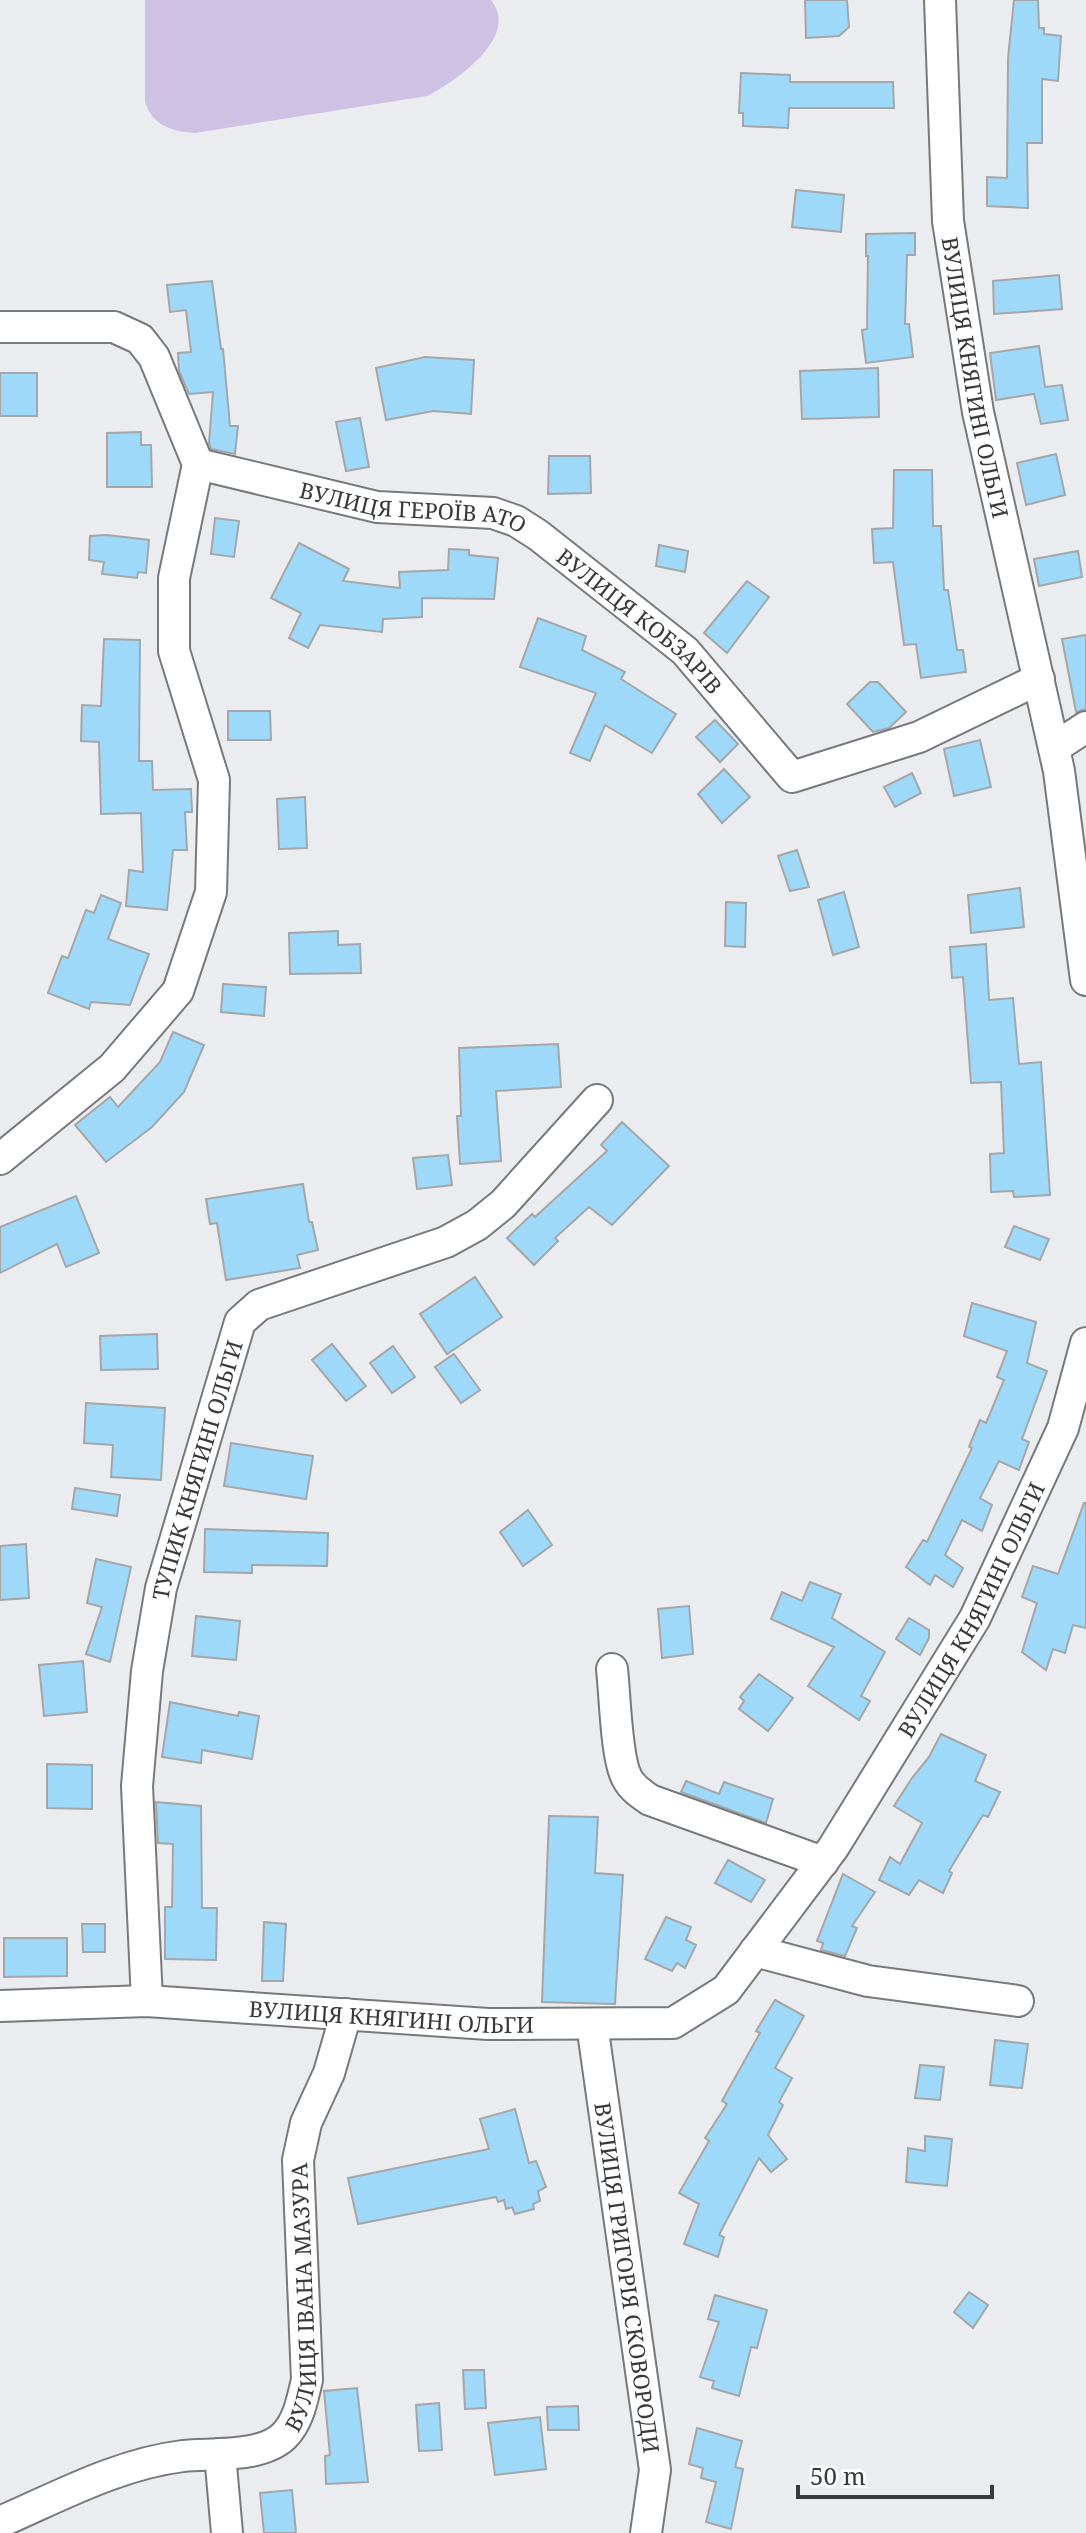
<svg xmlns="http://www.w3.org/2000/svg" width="1086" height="2533" font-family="'Noto Serif',serif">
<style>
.green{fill:#cec2e4}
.building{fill:#9fd9f9;stroke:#a4a7a9;stroke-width:2}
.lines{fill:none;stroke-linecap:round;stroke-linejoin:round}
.minor-casing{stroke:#77797b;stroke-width:34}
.minor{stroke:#fff;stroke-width:30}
.labels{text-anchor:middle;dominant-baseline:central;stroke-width:8;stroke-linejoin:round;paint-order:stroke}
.street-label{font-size:22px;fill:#38393a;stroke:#f8fafc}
</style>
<rect width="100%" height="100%" fill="#eaecef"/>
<path class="green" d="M145,0h346c30,37 -37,82 -64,96l-232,37c-24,-2 -42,-7 -50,-31z"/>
<g class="building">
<polygon points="805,0 847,0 849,27 839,36 806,38"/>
<polygon points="1014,0 1038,0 1039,28 1044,28 1044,34 1061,36 1058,81 1042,79 1042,143 1027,143 1028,208 987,206 987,177 1007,178 1008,58"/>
<polygon points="741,73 790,75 790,82 893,82 894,108 789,108 788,128 743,126 743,113 739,113"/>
<polygon points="796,190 844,195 841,232 792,227"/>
<polygon points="915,233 915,255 907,255 905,324 909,324 913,357 866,363 862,330 867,329 868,256 866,256 866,234"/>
<polygon points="1059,275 1062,309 994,314 993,281"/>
<polygon points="212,281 221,349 223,349 230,426 238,426 235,454 211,449 209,443 213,392 189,394 179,371 178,353 191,352 186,310 170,312 167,285"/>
<polygon points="1039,346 1045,387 1062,385 1068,420 1041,424 1034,394 996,400 990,353"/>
<polygon points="425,357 474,360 471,414 433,411 386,420 376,368"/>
<polygon points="878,368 879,417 802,419 800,371"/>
<rect x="0" y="373" width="37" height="43"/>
<polygon points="360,418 369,467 346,471 336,422"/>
<polygon points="141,432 141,445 151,445 152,487 107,487 107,433"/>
<polygon points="1056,454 1065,495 1026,505 1017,463"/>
<polygon points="549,456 590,456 591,493 548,494"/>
<polygon points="894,470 932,470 933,526 941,526 944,590 948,590 957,650 963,650 966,672 921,678 916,644 904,645 893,562 874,563 872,529 893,528"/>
<polygon points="215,518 239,521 234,557 211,554"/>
<polygon points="107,535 149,540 146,573 138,572 137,578 102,574 104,562 89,560 90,536"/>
<polygon points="299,543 349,569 343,581 400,588 399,572 448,570 449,549 469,550 469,555 498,558 494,599 422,598 422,617 383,619 382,632 320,625 308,648 289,638 301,613 271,598"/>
<polygon points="659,545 688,551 685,572 656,566"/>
<polygon points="1078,551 1082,577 1039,586 1034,559"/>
<polygon points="747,581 769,597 727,653 704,633"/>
<polygon points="538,618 586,636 582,650 625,672 621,679 676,714 652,753 605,725 590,761 570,753 596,693 520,667"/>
<polygon points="1086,635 1086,709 1076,712 1062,639"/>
<polygon points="104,639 140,640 139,761 152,761 153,790 191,789 192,812 185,812 187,850 173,850 167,910 126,906 129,870 143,872 141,813 101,814 99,742 81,741 82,705 101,706"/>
<polygon points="870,682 878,682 906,712 889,728 873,732 847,704"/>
<polygon points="228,711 270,711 271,740 228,740"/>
<polygon points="715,720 738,744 720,762 696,737"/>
<polygon points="980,740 991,787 954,796 944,749"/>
<polygon points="724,769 750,797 722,823 698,794"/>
<polygon points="912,773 921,793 895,807 884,787"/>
<polygon points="305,797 307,848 279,849 277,799"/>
<polygon points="797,850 809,887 790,891 778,856"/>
<polygon points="1020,888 1024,927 971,933 968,895"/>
<polygon points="844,892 859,947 833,955 818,900"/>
<polygon points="101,895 121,903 108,939 149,954 130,1005 91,1002 89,1009 48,993 62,956 68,958 86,910 94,913"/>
<polygon points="726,902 746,903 745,947 725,946"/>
<polygon points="338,931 338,945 360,944 361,973 290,974 289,933"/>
<polygon points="986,944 989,1000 1013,998 1019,1064 1041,1062 1050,1195 1014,1197 1013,1191 991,1192 990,1154 1004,1153 1001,1082 971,1083 963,977 952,978 950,947"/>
<polygon points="223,984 266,987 264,1016 221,1012"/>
<polygon points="173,1032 204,1045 184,1092 152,1127 106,1162 75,1125 110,1097 118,1107 160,1062"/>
<polygon points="558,1044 561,1087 496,1091 501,1161 460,1164 457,1116 461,1116 459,1048"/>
<polygon points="622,1122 669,1166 612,1225 589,1207 555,1238 558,1241 534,1265 507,1238 532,1214 535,1217 607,1151 601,1145"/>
<polygon points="448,1155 452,1185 417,1189 413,1158"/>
<polygon points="303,1184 309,1222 312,1222 318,1250 297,1255 300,1268 226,1280 217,1223 210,1224 206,1199"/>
<polygon points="76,1196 99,1253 66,1267 57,1244 0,1273 0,1227"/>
<polygon points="1014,1226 1049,1239 1040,1260 1005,1247"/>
<polygon points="475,1277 502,1317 447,1354 420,1314"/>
<polygon points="972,1303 1036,1322 1027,1363 1047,1371 1022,1439 1029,1442 1019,1470 999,1461 980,1498 992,1505 982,1531 962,1520 945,1555 963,1568 953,1587 935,1575 930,1585 906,1567 923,1540 927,1542 972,1448 969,1447 980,1420 986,1423 1004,1380 997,1377 1007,1351 964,1336"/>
<polygon points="157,1334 158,1369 101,1370 100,1336"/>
<polygon points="332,1344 366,1386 346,1401 312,1360"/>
<polygon points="393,1346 415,1377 392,1393 370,1363"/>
<polygon points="454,1354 480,1390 461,1403 435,1367"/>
<polygon points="86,1403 165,1408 161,1480 111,1477 113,1445 84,1443"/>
<polygon points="231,1443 313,1456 306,1499 224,1486"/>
<polygon points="75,1488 120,1495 117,1516 72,1509"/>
<polygon points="1084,1503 1086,1503 1086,1628 1073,1625 1065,1653 1053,1649 1046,1670 1022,1652 1037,1603 1022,1597 1033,1566 1058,1574"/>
<polygon points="528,1510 552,1545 523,1566 500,1532"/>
<polygon points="205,1529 328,1533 327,1566 252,1565 252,1573 204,1572"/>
<polygon points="26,1544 29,1598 0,1600 0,1546"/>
<polygon points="96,1559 131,1567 110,1662 86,1654 102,1607 87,1603"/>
<polygon points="810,1582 841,1594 832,1618 885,1652 861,1696 870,1701 859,1720 808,1686 834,1647 771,1619 782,1592 802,1601"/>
<polygon points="689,1606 693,1654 662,1658 658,1609"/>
<polygon points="196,1616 240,1621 236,1660 192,1656"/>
<polygon points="909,1618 929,1630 929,1638 920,1655 896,1639"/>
<polygon points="83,1661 87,1712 44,1716 39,1665"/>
<polygon points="759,1674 793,1698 768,1731 739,1709 744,1701 740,1697"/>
<polygon points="170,1702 238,1716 239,1712 259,1716 252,1759 202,1750 201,1763 162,1757"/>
<polygon points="941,1734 986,1755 975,1781 1000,1792 988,1817 983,1815 949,1871 952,1873 943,1893 919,1880 909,1895 879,1880 890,1857 900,1864 922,1823 894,1806 912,1778 929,1757"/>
<polygon points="47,1764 92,1765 92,1809 47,1808"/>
<polygon points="686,1781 719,1794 724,1782 773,1799 766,1823 681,1792"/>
<polygon points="156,1802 201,1806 202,1908 217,1908 216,1960 165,1959 165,1907 172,1907 173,1844 158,1843"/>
<polygon points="549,1816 598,1817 595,1873 623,1875 615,2004 542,2002"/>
<polygon points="728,1860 765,1880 751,1902 715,1883"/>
<polygon points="843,1874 875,1892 852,1926 857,1928 845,1956 821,1950 823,1943 817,1941"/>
<polygon points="666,1917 691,1927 686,1940 696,1945 685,1968 677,1963 672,1971 645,1959"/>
<polygon points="264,1922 286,1924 283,1981 262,1981"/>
<polygon points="82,1924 105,1924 105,1952 83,1952"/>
<polygon points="4,1938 67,1938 67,1976 4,1977"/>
<polygon points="775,2000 804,2016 775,2068 792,2078 779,2102 783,2105 768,2135 787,2159 771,2172 759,2158 719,2235 724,2237 718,2257 684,2244 699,2204 679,2193 709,2141 705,2138 727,2104 722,2101 760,2033 756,2031"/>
<polygon points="995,2040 1028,2044 1022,2088 990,2085"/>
<polygon points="920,2065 944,2067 940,2100 915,2098"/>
<polygon points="515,2109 529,2163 536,2161 546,2187 538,2191 540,2201 533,2204 534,2209 515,2214 512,2207 506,2209 504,2200 498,2202 496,2197 358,2224 348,2178 489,2149 480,2119"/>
<polygon points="925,2136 952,2139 947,2186 906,2182 908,2148 925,2151"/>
<polygon points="969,2292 988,2305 973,2328 954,2312"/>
<polygon points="715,2295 767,2310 757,2348 751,2347 739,2396 712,2388 714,2381 700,2377 719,2322 708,2319"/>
<polygon points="463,2370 484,2370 486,2408 465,2409"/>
<polygon points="357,2388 368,2482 326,2484 325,2456 330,2455 324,2391"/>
<polygon points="439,2403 442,2450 419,2451 416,2405"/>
<polygon points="578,2406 579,2430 548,2430 547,2407"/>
<polygon points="540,2417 546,2469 495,2475 488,2423"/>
<polygon points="697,2428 742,2441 735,2467 743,2469 731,2529 706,2522 716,2482 701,2478 703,2468 689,2464"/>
<polygon points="292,2490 296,2533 264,2533 260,2493"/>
</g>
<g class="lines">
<g class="minor-casing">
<g id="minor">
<path id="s1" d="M940,0l8,221 30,191 81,359 27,209"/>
<polyline points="0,327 114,327 140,339 154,357 198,464 174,578 174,651 214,780 211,892 178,991 112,1068 0,1159"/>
<path id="s2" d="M198,464l179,43 116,6 23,8 22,14 147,116 107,126 127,-40 120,-58"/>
<polyline points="1054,748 1086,727"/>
<path d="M612,1669c3,25 4,90 15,109 5,10 14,16 23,22l173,62"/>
<polyline points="755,1951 868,1981 1018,2001"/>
<path id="s3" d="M147,2001l-10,-215 10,-115 14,-83 79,-266 19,-17 187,-63 31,-17 26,-21 94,-104"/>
<path id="s4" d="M0,2006l147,-5 341,23 185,-1 53,-33 107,-142 142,-230 88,-190 23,-85"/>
<path id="s5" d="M592,2024l63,446 -9,63"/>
<polyline points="220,2454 227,2533"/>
<path id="s6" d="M0,2522c60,-26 118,-58 183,-66 30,-3 78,2 101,-20 15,-15 18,-36 23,-56l-9,-220 8,-37 23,-50 17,-59"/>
</g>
</g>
<use href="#minor" class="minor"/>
</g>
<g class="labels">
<g class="street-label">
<text stroke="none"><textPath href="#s1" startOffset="380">ВУЛИЦЯ КНЯГИНІ ОЛЬГИ</textPath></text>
<text stroke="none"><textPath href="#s2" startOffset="220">ВУЛИЦЯ ГЕРОЇВ АТО</textPath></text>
<text stroke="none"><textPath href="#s2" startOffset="484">ВУЛИЦЯ КОБЗАРІВ</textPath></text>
<text stroke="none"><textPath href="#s3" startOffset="538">ТУПИК КНЯГИНІ ОЛЬГИ</textPath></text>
<text stroke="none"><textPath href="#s4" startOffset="1190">ВУЛИЦЯ КНЯГИНІ ОЛЬГИ</textPath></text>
<text stroke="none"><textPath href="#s4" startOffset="392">ВУЛИЦЯ КНЯГИНІ ОЛЬГИ</textPath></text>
<text stroke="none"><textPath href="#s5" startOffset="256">ВУЛИЦЯ ГРИГОРІЯ СКОВОРОДИ</textPath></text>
<text stroke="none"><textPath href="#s6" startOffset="444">ВУЛИЦЯ ІВАНА МАЗУРА</textPath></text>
</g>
</g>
<path d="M798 2485v12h194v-12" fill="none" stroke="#38393a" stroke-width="4"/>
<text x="810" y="2485" font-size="24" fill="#38393a" stroke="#f8fafc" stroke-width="6" paint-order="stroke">50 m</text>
</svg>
